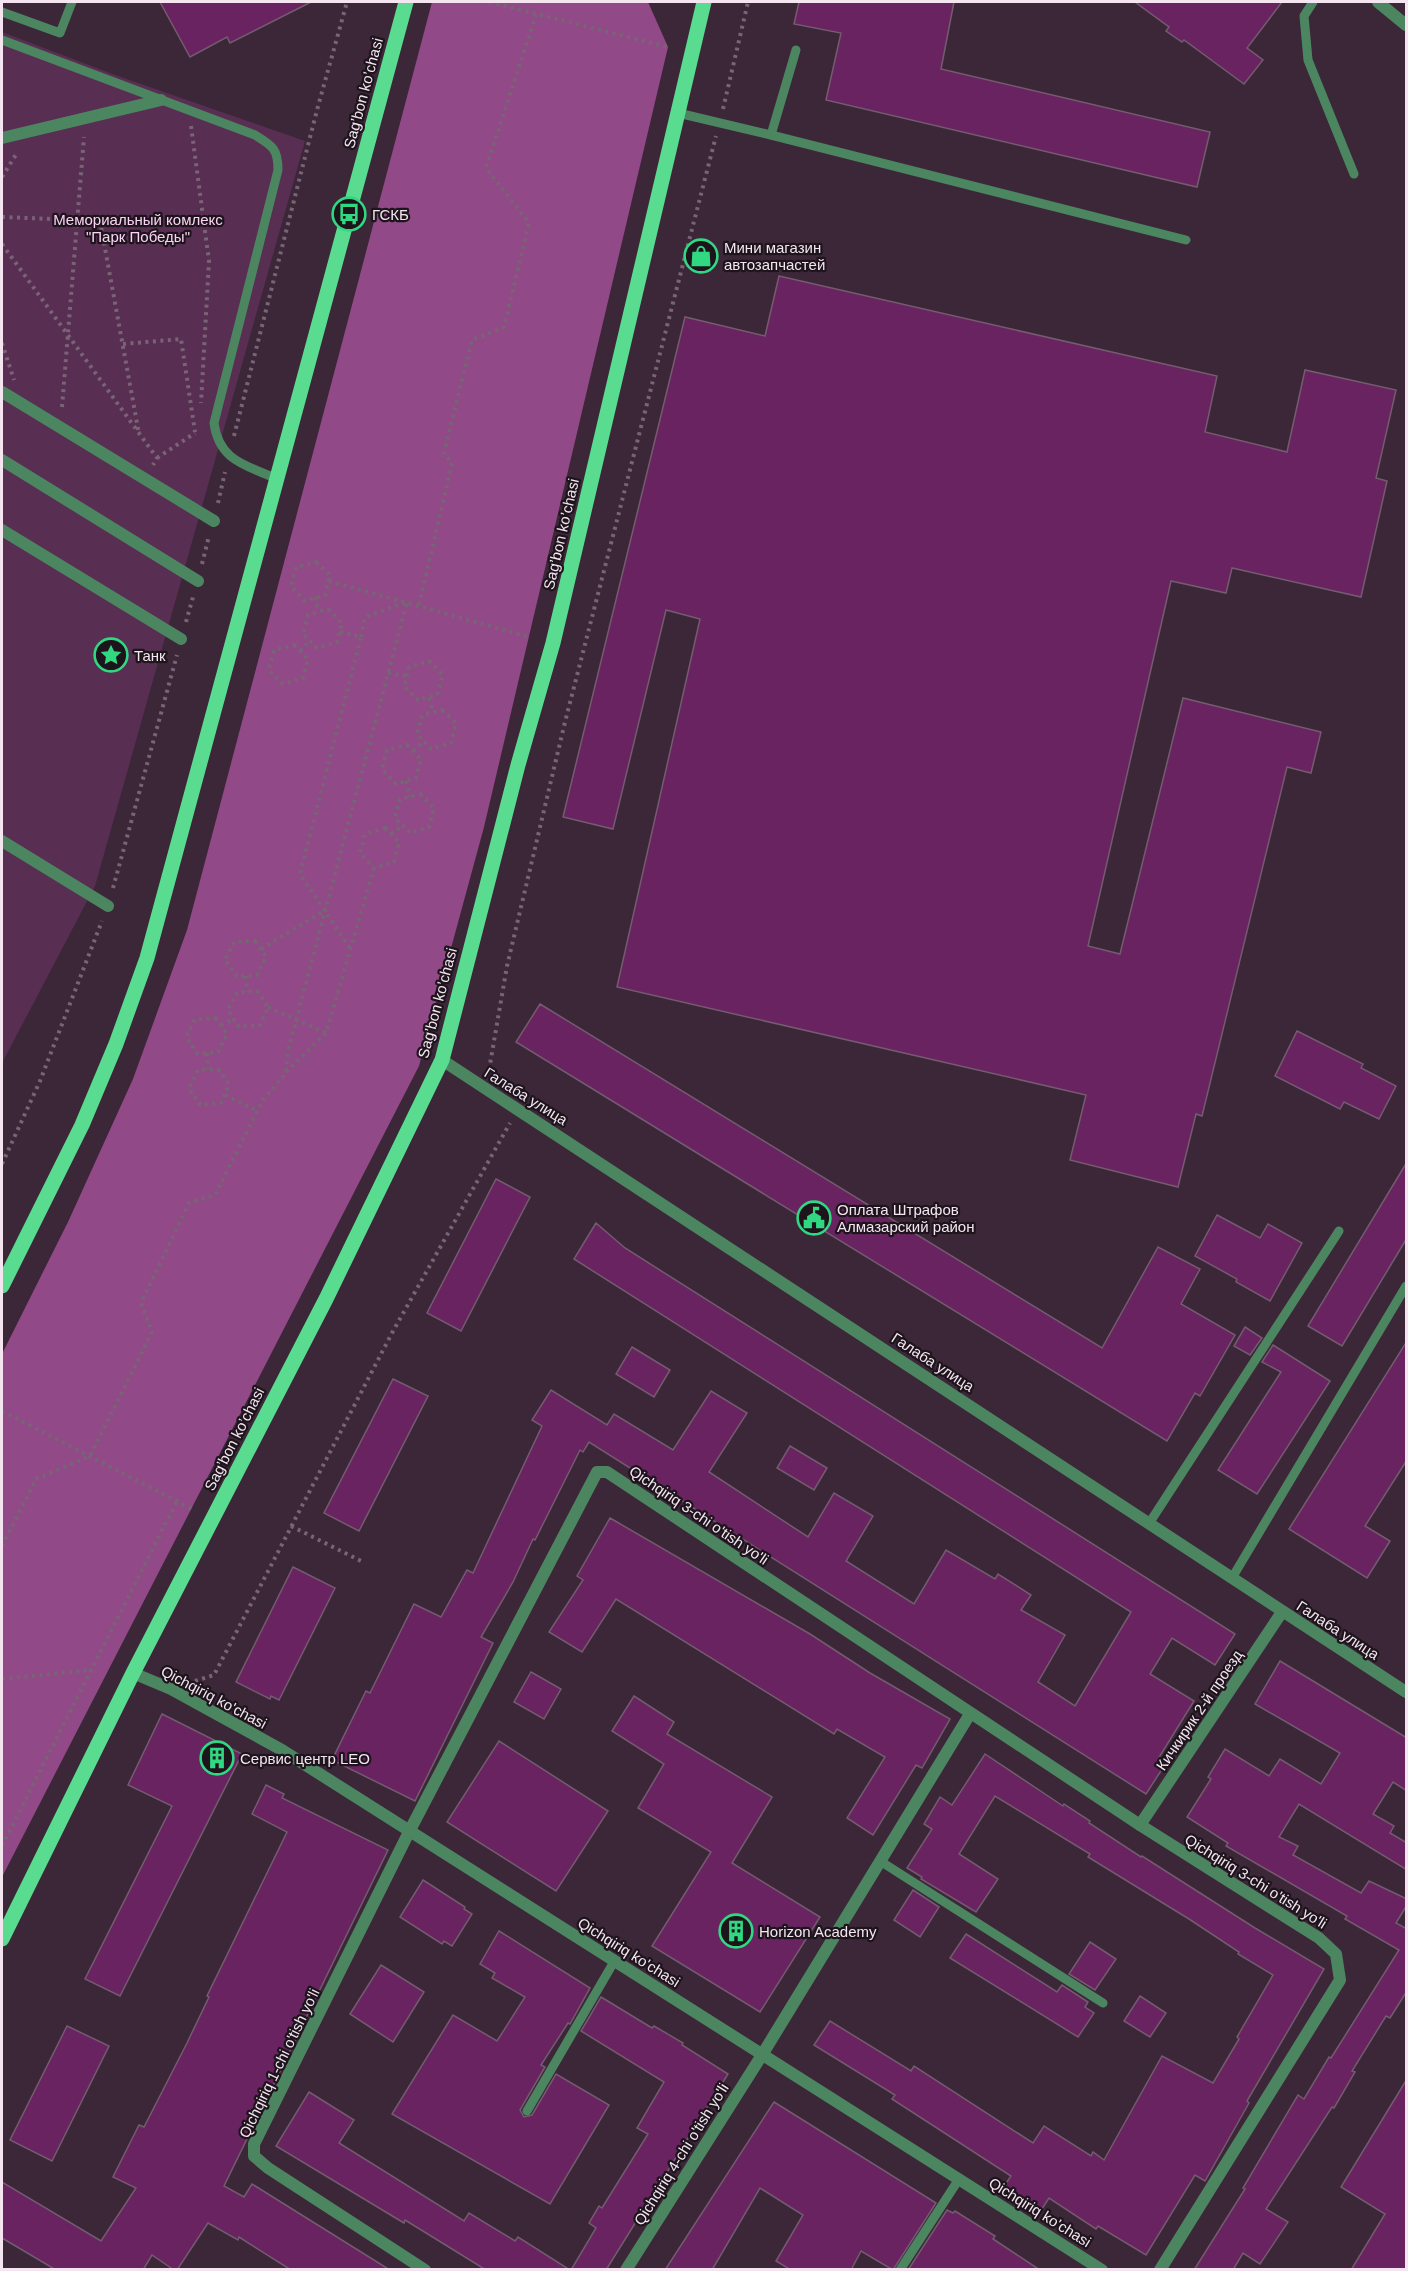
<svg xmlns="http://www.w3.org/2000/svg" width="1408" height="2271" font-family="Helvetica,sans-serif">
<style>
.green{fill:#592e53}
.forest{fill:#914987}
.building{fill:#682360;stroke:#745b6f;stroke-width:1.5}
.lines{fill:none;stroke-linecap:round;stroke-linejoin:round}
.path{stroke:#786475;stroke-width:4;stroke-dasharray:3 4.5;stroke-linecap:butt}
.lane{stroke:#4c8661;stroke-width:9}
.street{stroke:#4c8661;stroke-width:12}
.primary{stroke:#59dc90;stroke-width:15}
.labels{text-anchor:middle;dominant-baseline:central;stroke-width:4.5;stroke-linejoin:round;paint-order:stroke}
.street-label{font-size:15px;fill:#f4e5f1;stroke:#1d141c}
.poi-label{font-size:15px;fill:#f4e5f1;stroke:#1d141c;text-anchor:start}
.park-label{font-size:15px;fill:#fcd3f4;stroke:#1d141c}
</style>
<rect width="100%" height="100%" fill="#3c2739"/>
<polygon class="green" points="2,32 115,75 305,141 95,886 2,1063"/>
<polygon class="forest" points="432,2 648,2 668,47 484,827 419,1066 2,1877 2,1354 68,1222 133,1079 187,930"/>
<g class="building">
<polygon points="160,2 311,2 230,43 227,37 190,57"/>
<polygon points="799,2 954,2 941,69 1210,132 1197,187 826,100 841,33 794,24"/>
<polygon points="1135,2 1282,2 1247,48 1263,60 1244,84 1184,40 1182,42 1166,31 1169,27"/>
<polygon points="779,276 1217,376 1205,432 1287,452 1305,370 1396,390 1376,478 1387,481 1361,597 1232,568 1226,593 1171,581 1088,946 1120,954 1183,698 1321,732 1311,773 1287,767 1202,1116 1196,1114 1178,1187 1070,1160 1086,1095 617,987 700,619 666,610 613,829 563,817 685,317 765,336"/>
<polygon points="540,1004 1102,1348 1158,1247 1200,1269 1181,1304 1235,1335 1200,1396 1195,1393 1167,1441 516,1042"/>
<polygon points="1297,1031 1363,1064 1361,1068 1396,1086 1379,1119 1344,1102 1340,1109 1275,1076"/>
<polygon points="1407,1162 1407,1238 1342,1346 1308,1326"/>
<polygon points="496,1179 530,1197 461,1331 427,1313"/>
<polygon points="1217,1215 1260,1238 1268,1224 1302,1243 1270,1301 1236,1282 1237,1279 1195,1256"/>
<polygon points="596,1223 625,1248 1235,1634 1215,1665 1172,1638 1150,1674 1194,1701 1158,1759 1166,1763 1146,1794 589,1442 583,1452 580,1450 535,1540 533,1539 513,1582 481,1637 493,1643 415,1801 332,1760 366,1691 370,1693 414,1604 441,1617 467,1570 473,1573 542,1426 532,1420 551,1390 607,1425 614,1414 673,1450 711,1391 747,1413 709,1472 808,1537 834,1493 873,1516 846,1561 914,1604 946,1550 995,1579 998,1574 1031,1595 1021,1610 1065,1635 1038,1682 1075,1706 1131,1612 574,1259"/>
<polygon points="1245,1327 1262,1338 1250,1355 1234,1346"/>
<polygon points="1407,1341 1407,1460 1365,1526 1390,1541 1367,1578 1289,1529"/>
<polygon points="1273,1345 1330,1381 1257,1494 1218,1470 1281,1372 1262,1362"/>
<polygon points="632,1347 670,1370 654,1397 616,1374"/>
<polygon points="393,1379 428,1396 359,1531 324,1513"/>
<polygon points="790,1446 827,1468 814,1490 777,1468"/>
<polygon points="610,1518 810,1634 870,1673 950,1719 922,1768 916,1765 873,1835 847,1818 885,1757 837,1729 834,1734 616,1599 582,1652 549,1632 583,1580 577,1576"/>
<polygon points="293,1567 335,1588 279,1700 271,1696 270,1699 236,1682"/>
<polygon points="1280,1661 1407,1738 1407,1791 1393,1782 1373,1814 1394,1826 1390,1833 1407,1843 1407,1870 1299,1804 1279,1837 1298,1846 1293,1855 1361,1893 1369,1881 1407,1899 1407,1905 1396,1923 1407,1929 1407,1991 1390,2018 1386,2016 1352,2071 1355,2072 1334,2108 1332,2107 1266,2209 1288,2222 1260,2264 1243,2253 1233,2270 1194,2270 1245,2189 1243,2188 1298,2095 1304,2099 1329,2057 1331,2058 1399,1950 1345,1919 1347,1916 1226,1846 1228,1843 1187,1817 1211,1779 1208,1777 1225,1749 1269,1776 1280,1759 1321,1784 1340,1753 1255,1704"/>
<polygon points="531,1672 561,1689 544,1719 514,1702"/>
<polygon points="634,1696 674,1722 667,1734 772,1797 732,1863 820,1917 760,2012 652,1946 711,1852 638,1808 664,1764 612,1731"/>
<polygon points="162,1714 242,1754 120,1996 85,1979 172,1806 128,1785"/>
<polygon points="499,1741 608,1811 556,1891 447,1822"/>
<polygon points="985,1754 1063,1806 1064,1804 1090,1821 1089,1823 1141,1857 1142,1856 1255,1928 1324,1969 1247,2101 1249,2103 1205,2181 1195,2175 1146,2255 1098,2226 1096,2229 1049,2198 1038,2215 1001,2191 1011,2176 892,2099 895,2095 814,2045 830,2021 911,2071 914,2066 1033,2143 1044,2126 1091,2156 1093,2152 1104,2160 1162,2056 1213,2083 1239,2039 1237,2037 1273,1975 1238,1954 1239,1952 1189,1919 1088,1857 1090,1854 995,1796 959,1854 998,1879 976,1912 921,1879 922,1877 907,1868 932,1829 924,1824 940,1797 952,1805"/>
<polygon points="266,1785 284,1794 282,1798 388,1850 224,2186 244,2197 252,2184 390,2270 291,2270 239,2237 238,2240 208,2223 177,2270 174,2270 152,2255 143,2270 56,2270 2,2238 2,2182 101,2241 136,2188 113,2177 139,2125 144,2127 187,2043 209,1997 207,1996 287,1832 252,1814"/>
<polygon points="423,1880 465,1907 464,1909 472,1914 452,1946 444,1941 442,1944 400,1917"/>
<polygon points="913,1890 939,1907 920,1937 894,1920"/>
<polygon points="499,1931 590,1988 570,2024 568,2023 541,2065 545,2067 520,2110 524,2117 532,2115 556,2074 609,2105 550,2204 392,2114 453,2015 497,2041 525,1997 492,1978 495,1973 480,1964"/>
<polygon points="966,1934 1057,1992 1062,1985 1088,2002 1085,2007 1094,2013 1078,2037 950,1958"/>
<polygon points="1090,1942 1116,1959 1095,1990 1069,1974"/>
<polygon points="381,1965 424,1992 393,2042 350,2014"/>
<polygon points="1140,1996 1166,2013 1150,2037 1124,2021"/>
<polygon points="601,1997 652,2028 654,2026 683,2043 682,2045 728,2074 606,2270 571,2270 596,2228 589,2223 599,2206 602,2208 648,2134 637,2128 664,2082 581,2031"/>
<polygon points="67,2026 109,2046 52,2161 10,2140"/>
<polygon points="1407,2079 1407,2270 1351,2270 1385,2214 1341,2187"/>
<polygon points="309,2092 354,2120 339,2143 464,2221 469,2213 515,2241 518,2237 570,2270 486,2270 405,2220 404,2223 276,2146"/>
<polygon points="774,2102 936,2203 893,2270 861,2251 851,2270 791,2270 776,2261 803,2215 760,2188 712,2270 665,2270"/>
<polygon points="947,2210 953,2213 955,2211 995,2236 993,2239 1040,2270 908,2270"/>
</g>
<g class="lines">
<g class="path">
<polyline points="489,2 668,47"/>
<polyline points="723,109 748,2"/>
<polyline points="191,126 209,261 201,403"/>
<polyline points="2,177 17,153"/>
<polyline points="2,217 100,221 139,434"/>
<polyline points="2,244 157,458 153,465"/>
<polyline points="2,343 14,380"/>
<polyline points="123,344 181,339 195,432"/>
<polyline points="62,407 84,137"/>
<polyline points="234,436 317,110 347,2"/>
<polyline points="157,458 195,433"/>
<polyline points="218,503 225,472"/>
<polygon points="316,562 330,575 325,595 305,601 291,586 296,567"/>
<polyline points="202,564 209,536"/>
<polyline points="329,581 529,637"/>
<polyline points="315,597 318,611"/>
<polyline points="419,605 452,463 444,453 472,340 504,327 529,223 486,168 536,15"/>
<polygon points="328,609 342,623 337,642 317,648 303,634 308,615"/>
<polyline points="186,622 193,597"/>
<polyline points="340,632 361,637 300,874 350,948"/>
<polyline points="361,637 365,617 406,602"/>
<polygon points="294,645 308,659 303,678 283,684 269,670 274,650"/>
<polyline points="300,651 310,641"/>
<polygon points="429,661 443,675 437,695 418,700 404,686 409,667"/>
<polyline points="388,673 406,676"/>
<polyline points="429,698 433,712"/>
<polygon points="442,710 456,723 451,743 431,749 417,734 422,715"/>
<polygon points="407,745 421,759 416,778 396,784 382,769 387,750"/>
<polyline points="413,751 424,741"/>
<polyline points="406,781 410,797"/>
<polygon points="420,794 434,808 429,827 410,833 395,818 400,799"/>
<polygon points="385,828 399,842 394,862 374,868 360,853 365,834"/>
<polyline points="391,834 402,826"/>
<polyline points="113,888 177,655"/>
<polygon points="255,941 266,957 257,975 237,977 225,960 234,942"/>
<polyline points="261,949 324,911"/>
<polyline points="246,976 247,992"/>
<polygon points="257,991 268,1007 260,1025 239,1027 228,1010 237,992"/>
<polyline points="268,1007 326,1033"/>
<polygon points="215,1018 227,1034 218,1052 198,1054 186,1037 195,1019"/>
<polyline points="221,1025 234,1019"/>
<polyline points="207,1053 208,1069"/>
<polygon points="218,1069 229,1084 221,1103 200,1105 189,1088 198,1070"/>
<polyline points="489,1070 507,966 565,722 716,136"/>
<polyline points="286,1072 326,1033 374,868"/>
<polyline points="225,1095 257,1111"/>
<polyline points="2,1164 40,1081 102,921"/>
<polyline points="2,1411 192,1509"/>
<polyline points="291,1526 363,1562"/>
<polyline points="2,1546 36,1479 90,1456 152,1332 141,1303 189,1203 215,1195 263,1100 286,1073 288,1051 407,602"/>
<polyline points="2,1679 90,1670"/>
<polyline points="195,1681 214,1675 392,1333 510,1123"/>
<polyline points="2,1846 177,1501"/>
</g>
<g class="lane">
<polyline points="1313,2 1304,16 1308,60 1354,174"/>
<polyline points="2,12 60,33 72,2"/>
<path d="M2,40l253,95c18,11 23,14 23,35l-64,253c5,38 32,42 63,56"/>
<polyline points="678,113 771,135 1186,240"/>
<polyline points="771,135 796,50"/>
<polyline points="1150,1522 1339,1231"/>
<polyline points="1232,1578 1406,1286"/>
<polyline points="880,1861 1103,2003"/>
<polyline points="527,2111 615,1960"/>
<polyline points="900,2270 959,2179"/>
</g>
<g class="street">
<polyline points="1378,2 1406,25"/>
<polyline points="2,138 161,100"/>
<polyline points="2,392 214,521"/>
<polyline points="2,460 198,581"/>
<polyline points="2,530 181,639"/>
<polyline points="2,841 108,906"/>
<polyline points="442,1060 1406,1692"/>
<polyline points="133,1673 171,1689 282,1750 1102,2270"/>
<polyline points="1140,1825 1282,1612"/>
<polyline points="425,2270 268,2168 254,2156 254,2144 409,1832 597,1472 607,1472 1140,1825 1319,1938 1336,1954 1340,1980 1160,2270"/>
<polyline points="626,2270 762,2055 970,1714"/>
</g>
<g class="primary">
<polyline points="2,1286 82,1125 116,1044 147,958 406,2"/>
<polyline points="2,1939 133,1673 326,1299 442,1060 518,765 553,643 704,2"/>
</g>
</g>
<defs>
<g id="bus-ring" transform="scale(1.725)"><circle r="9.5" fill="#1d141c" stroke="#31d882" stroke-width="1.5"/><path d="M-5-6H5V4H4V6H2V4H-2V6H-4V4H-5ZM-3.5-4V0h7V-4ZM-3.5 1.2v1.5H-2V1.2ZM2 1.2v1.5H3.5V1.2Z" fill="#31d882"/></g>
<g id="shop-ring" transform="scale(1.725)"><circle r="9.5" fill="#1d141c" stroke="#31d882" stroke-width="1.5"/><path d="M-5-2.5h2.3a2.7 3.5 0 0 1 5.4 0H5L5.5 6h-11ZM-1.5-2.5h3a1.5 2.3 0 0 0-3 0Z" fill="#31d882"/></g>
<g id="sight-ring" transform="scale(1.725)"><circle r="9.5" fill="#1d141c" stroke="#31d882" stroke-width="1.5"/><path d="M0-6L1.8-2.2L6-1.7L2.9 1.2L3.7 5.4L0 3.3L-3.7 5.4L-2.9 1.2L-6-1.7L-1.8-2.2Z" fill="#31d882"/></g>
<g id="civic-ring" transform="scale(1.725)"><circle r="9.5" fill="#1d141c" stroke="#31d882" stroke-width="1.5"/><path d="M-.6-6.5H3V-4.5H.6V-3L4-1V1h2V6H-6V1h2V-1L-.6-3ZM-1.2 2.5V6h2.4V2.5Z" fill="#31d882"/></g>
<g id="building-ring" transform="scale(1.725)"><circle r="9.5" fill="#1d141c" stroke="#31d882" stroke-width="1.5"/><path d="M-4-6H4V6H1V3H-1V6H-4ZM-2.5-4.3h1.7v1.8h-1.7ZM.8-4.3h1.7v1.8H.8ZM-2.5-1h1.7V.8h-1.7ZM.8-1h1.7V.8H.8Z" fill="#31d882"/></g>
</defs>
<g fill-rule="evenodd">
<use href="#bus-ring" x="349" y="214"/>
<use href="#shop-ring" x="701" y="256"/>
<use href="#sight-ring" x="111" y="655"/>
<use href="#civic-ring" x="814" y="1218"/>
<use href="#building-ring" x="217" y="1758"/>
<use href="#building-ring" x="736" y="1931"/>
</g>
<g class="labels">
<g class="street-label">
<text transform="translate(363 93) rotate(-75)">Sag’bon ko’chasi</text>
<text transform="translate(561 534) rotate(-77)">Sag’bon ko’chasi</text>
<text transform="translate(437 1003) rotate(-75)">Sag’bon ko’chasi</text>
<text transform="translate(526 1096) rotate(32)">Галаба улица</text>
<text transform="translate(933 1362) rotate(33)">Галаба улица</text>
<text transform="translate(234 1439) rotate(-63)">Sag’bon ko’chasi</text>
<text transform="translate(699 1515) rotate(34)">Qichqiriq 3-chi o'tish yo'li</text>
<text transform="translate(1338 1630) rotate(33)">Галаба улица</text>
<text transform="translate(214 1697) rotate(28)">Qichqiriq ko'chasi</text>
<text transform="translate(1199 1710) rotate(-56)">Кичкирик 2-й проезд</text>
<text transform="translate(1256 1881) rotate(32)">Qichqiriq 3-chi o'tish yo'li</text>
<text transform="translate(629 1952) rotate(32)">Qichqiriq ko'chasi</text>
<text transform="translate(279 2063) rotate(-64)">Qichqiriq 1-chi o'tish yo'li</text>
<text transform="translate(681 2154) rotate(-58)">Qichqiriq 4-chi o'tish yo'li</text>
<text transform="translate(1040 2212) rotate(32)">Qichqiriq ko'chasi</text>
</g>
<g class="poi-label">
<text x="372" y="214">ГСКБ</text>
<text x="724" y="247">Мини магазин<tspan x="724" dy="17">автозапчастей</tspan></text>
<text x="134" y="655">Танк</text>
<text x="837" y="1209">Оплата Штрафов<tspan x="837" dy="17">Aлмазарский район</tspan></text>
<text x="240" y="1758">Сервис центр LEO</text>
<text x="759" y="1931">Horizon Academy</text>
</g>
<g class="park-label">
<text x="138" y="219">Мемориальный комлекс<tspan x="138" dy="17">"Парк Победы"</tspan></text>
</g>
</g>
<rect width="1408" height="2271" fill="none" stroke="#f4e5f1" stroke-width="6"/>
</svg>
